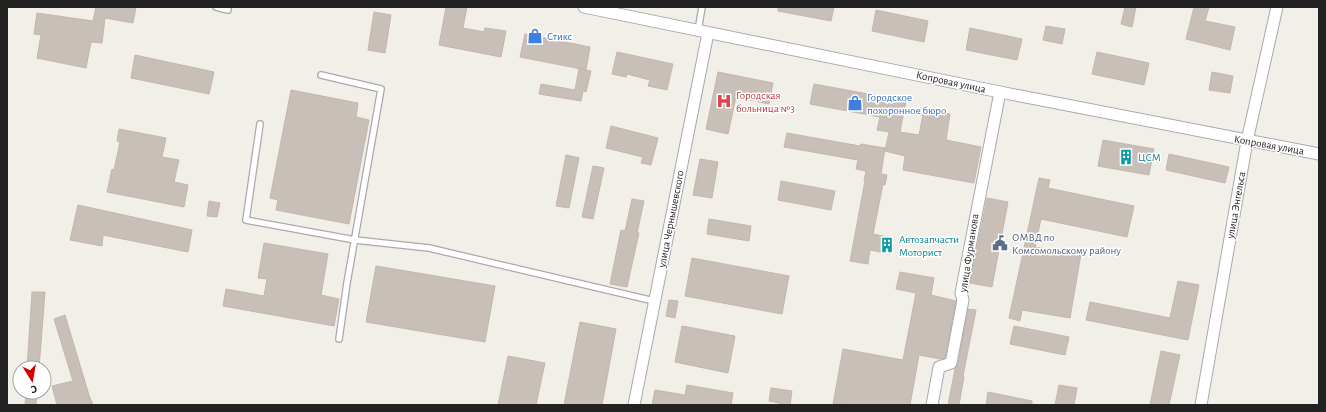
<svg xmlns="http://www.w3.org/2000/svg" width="1326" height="412" font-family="'Alegreya Sans',sans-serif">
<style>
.building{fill:#c7bfb8;stroke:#c4b6ab}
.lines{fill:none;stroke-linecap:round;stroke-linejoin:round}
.lane-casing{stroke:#a9a9a9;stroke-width:8}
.street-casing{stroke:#a9a9a9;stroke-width:13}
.lane{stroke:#fff;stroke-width:5.5}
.street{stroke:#fff;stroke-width:11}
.labels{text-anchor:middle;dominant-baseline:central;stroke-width:3;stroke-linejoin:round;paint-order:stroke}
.shop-label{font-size:11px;fill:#366cbe;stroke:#fff;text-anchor:start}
.street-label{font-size:11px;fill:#222;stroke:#fff}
.health-label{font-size:11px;fill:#be3a42;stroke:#fff;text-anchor:start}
.culture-label{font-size:11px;fill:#0d838f;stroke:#fff;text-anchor:start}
.service-label{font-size:11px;fill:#4e5e75;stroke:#fff;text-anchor:start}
</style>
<rect width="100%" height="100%" fill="#f2efe9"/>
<g class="building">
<polygon points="96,7 136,7 133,23 105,18 102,43 91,42 86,68 37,58 41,35 34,34 37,13 93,21"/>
<polygon points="446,7 467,7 463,28 484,32 485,28 506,31 501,57 439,45"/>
<polygon points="778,7 834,7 831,21 778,11"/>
<polygon points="1125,7 1136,7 1132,27 1121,24"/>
<polygon points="1194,7 1209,7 1205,21 1235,27 1230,50 1186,39"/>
<polygon points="876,10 928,21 924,42 872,31"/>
<polygon points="374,12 391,15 385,53 368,50"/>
<polygon points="1046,26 1065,29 1062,44 1043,40"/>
<polygon points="970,28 1022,39 1017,60 966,50"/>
<polygon points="525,34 590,47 586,70 520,57"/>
<polygon points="617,52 673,64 667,90 648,86 650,80 627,74 626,77 612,74"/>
<polygon points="1097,52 1149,63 1144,85 1092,74"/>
<polygon points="135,55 214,72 209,94 131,78"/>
<polygon points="579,69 591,71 586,92 583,91 581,101 539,94 541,84 575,90"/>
<polygon points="718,72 773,83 769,104 736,97 728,134 706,129"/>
<polygon points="1212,72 1233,76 1230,93 1209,90"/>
<polygon points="814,84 906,101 900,132 919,135 924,109 950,114 946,140 981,147 974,183 903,170 905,156 885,151 889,132 877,130 880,117 810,104"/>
<polygon points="291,90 358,103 356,117 369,120 349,224 276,210 278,200 270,198"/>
<polygon points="611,126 658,138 651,165 641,163 643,157 606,148"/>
<polygon points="119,129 166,138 162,157 179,160 174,182 188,185 184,207 107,192 112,169 114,170 120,142 117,141"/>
<polygon points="787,133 860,146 861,144 885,148 881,174 887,175 885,185 883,184 873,234 892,238 890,254 870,250 868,264 850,261 865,181 864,181 866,171 856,169 858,160 784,147"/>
<polygon points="1103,140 1154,149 1149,175 1098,166"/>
<polygon points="1169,154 1229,167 1225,183 1166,170"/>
<polygon points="566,155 579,158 569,208 556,206"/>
<polygon points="700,159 718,162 712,198 693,195"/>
<polygon points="593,166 604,168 593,219 582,217"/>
<polygon points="1039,178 1050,180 1048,188 1134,206 1127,237 1041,219 1035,247 1081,254 1070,318 1022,310 1020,321 1009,318"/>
<polygon points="781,181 835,191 831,210 778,200"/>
<polygon points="987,198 1008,202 992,287 970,283"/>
<polygon points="632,199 644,201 637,233 639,233 627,287 610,284 621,230 625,231"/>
<polygon points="209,201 220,203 217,217 207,216"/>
<polygon points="78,205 192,230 188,252 103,235 102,246 70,240"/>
<polygon points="709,219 751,226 749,241 707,234"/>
<polygon points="264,243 328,254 321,295 339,299 334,326 223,306 226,289 264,296 267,279 258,278"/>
<polygon points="692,258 789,276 782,314 685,296"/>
<polygon points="376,266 495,286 485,342 366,322"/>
<polygon points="900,272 934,278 931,295 956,301 945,358 940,359 919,355 910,405 833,404 843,349 903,360 916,293 896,289"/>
<polygon points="1178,281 1199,285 1188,340 1086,320 1090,302 1170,318"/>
<polygon points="32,292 45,292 39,368 27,368"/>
<polygon points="669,300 678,301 675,318 666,316"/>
<polygon points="968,309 976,310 963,376 964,377 959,405 948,405 955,369 958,364"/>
<polygon points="65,315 89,395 93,405 57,405 52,386 73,381 54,319"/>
<polygon points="580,322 616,329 602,405 564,405"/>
<polygon points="682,326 735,336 728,373 675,362"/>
<polygon points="1014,326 1069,337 1065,355 1010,344"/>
<polygon points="1161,351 1180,355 1169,405 1150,405"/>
<polygon points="508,356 545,363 536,405 498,405"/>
<polygon points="687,385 733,393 731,405 652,405 655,390 685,395"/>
<polygon points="1059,385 1077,388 1074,405 1055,405"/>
<polygon points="771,388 792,391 790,405 779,405 779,403 769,401"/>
<polygon points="26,392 37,392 36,405 25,405"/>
<polygon points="988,392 1032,401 1032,405 986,405"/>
</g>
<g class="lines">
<g class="lane-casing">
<g id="lane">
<polyline points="216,7 228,10"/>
<polyline points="698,31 702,7"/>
<polyline points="321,75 381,89 347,283 339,339"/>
<polyline points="260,124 246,220 355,240 429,248 654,301"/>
</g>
</g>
<g class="street-casing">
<g id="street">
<polyline points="584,7 1000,92 1319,154"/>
<polyline points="634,405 708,33"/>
<polyline points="932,405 939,367 951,363 963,300 961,293 1000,92"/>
<polyline points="1201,405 1247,141 1277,7"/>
</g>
</g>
<use href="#lane" class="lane"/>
<use href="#street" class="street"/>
</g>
<defs>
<g id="shop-bare" transform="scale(1.2)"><path d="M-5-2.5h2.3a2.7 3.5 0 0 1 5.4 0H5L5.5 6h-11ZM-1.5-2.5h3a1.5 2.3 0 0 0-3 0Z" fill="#3f7fe0" stroke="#fff" stroke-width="2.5" paint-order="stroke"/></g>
<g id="hospital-bare" transform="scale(1.2)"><path d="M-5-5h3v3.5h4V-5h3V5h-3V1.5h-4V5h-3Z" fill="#e0444e" stroke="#fff" stroke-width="2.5" paint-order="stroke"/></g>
<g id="building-bare" transform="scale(1.2)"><path d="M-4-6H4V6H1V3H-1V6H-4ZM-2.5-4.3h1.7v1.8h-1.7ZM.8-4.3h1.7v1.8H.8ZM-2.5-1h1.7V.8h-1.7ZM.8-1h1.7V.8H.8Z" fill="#0f9aa8" stroke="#fff" stroke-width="2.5" paint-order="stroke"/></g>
<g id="civic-bare" transform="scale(1.2)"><path d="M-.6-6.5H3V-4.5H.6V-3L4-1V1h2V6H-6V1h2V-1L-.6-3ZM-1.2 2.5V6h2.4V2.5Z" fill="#5c6f8a" stroke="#fff" stroke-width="2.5" paint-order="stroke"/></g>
</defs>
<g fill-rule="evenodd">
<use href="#shop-bare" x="535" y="36"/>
<use href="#hospital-bare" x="724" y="101"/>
<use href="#shop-bare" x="855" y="103"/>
<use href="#building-bare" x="1126" y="157"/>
<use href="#civic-bare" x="1000" y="243"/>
<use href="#building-bare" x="887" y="245"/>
</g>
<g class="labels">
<g class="shop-label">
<text x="547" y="36">Стикс</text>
<text x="867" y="97">Городское<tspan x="867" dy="13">похоронное бюро</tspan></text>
</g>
<g class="street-label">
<text transform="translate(951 82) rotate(12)">Копровая улица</text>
<text transform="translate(1269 145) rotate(10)">Копровая улица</text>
<text transform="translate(1236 205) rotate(-80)">улица Энгельса</text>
<text transform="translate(671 219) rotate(-79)">улица Чернышевского</text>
<text transform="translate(969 253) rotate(-81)">улица Фурманова</text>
</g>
<g class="health-label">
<text x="736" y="95">Городская<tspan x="736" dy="13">больница №3</tspan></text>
</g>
<g class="culture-label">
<text x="1138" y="157">ЦСМ</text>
<text x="899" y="239">Автозапчасти<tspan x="899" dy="13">Моторист</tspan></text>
</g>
<g class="service-label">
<text x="1012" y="237">ОМВД по<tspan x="1012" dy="13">Комсомольскому району</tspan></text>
</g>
</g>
<rect width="1326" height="412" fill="none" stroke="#222222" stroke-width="16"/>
<g transform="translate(32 380) rotate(169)"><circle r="19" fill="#ffffff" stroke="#a7a7a7"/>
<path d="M0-3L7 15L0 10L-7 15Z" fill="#d40000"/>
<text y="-6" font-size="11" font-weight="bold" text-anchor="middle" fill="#222222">С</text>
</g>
</svg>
